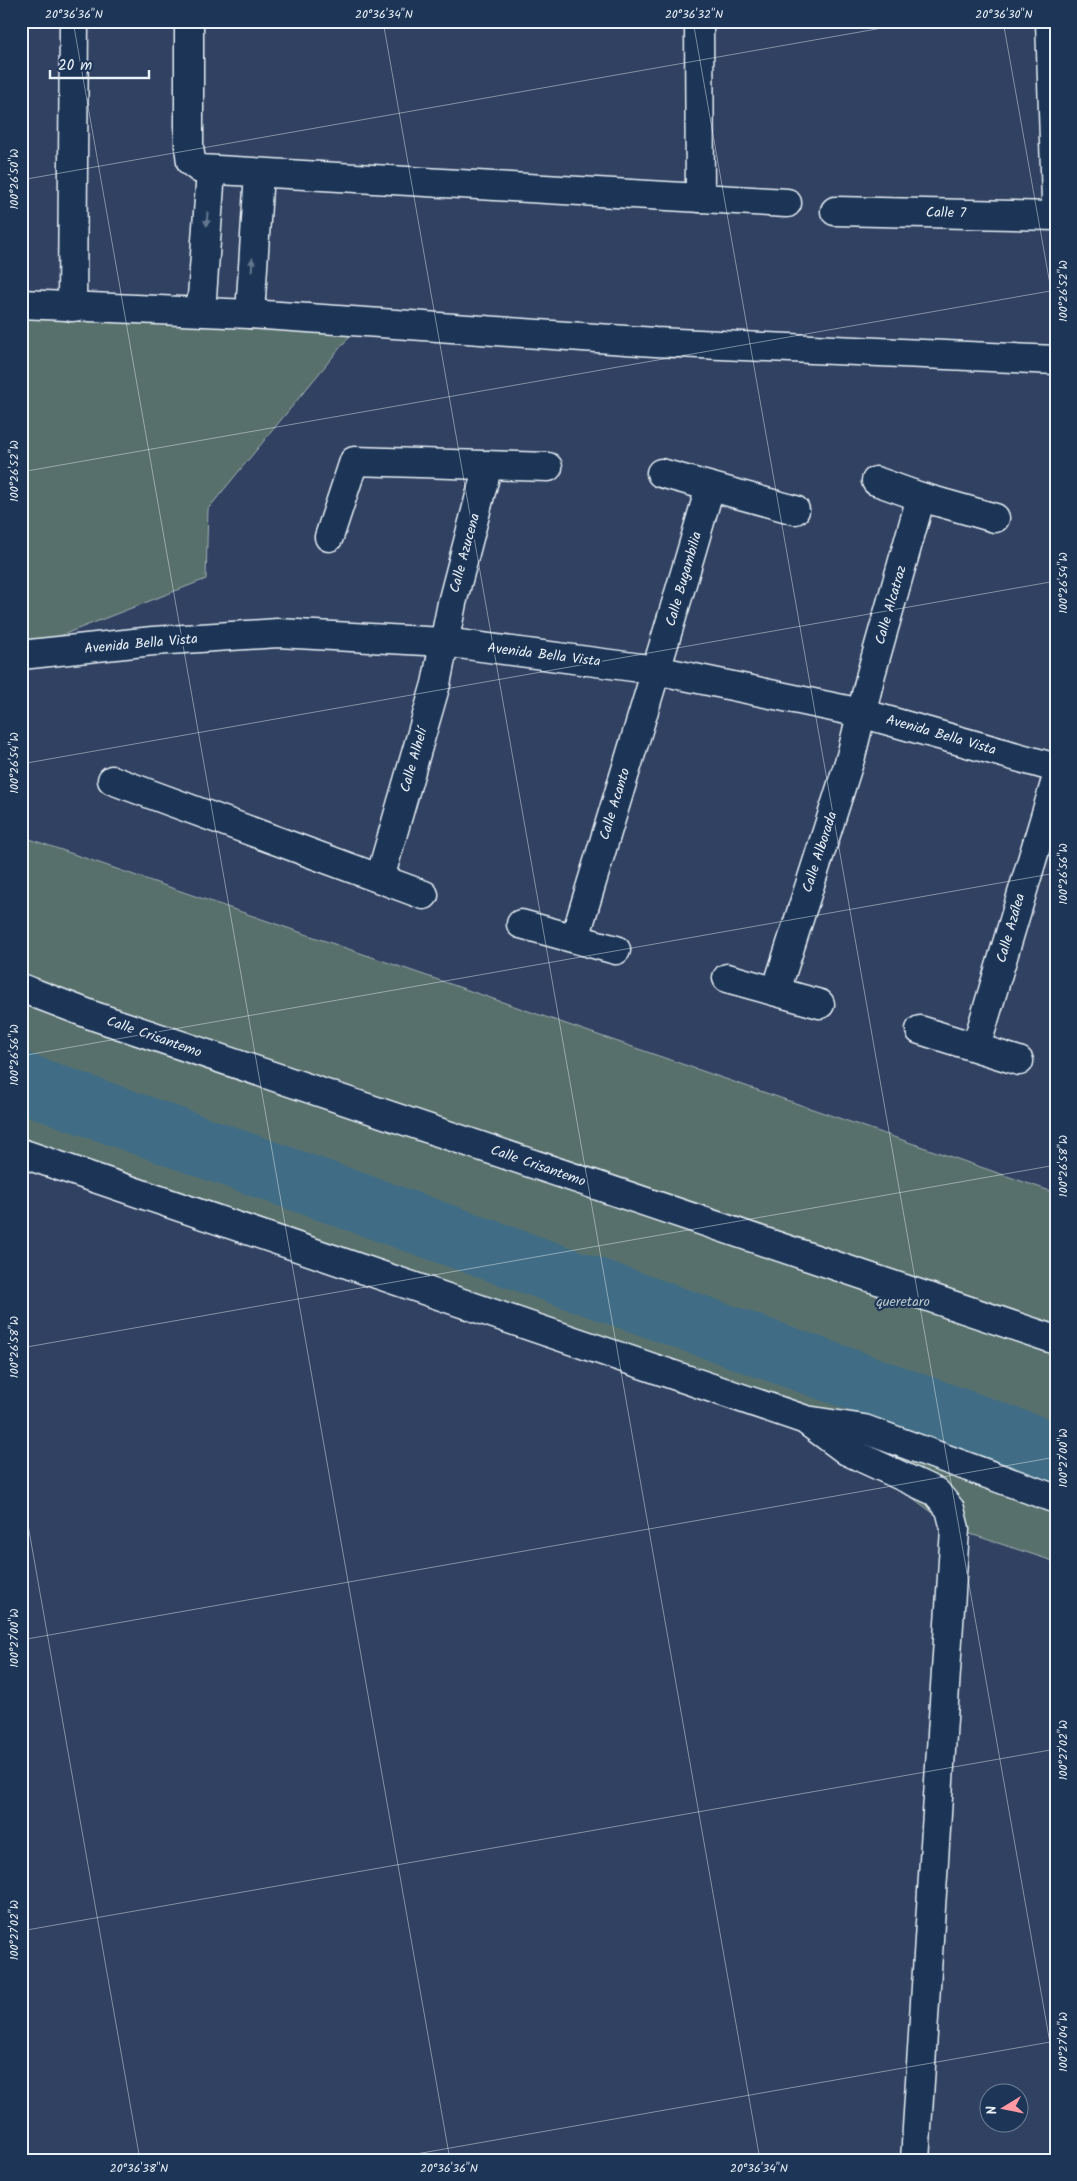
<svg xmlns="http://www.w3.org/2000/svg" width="1077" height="2181" font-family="Kalam,sans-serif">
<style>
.green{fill:#58706c;stroke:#a0b0b2}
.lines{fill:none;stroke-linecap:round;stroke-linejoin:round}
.river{stroke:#416d85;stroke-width:60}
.street-casing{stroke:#e8f1f8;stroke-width:31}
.secondary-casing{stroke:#e8f1f8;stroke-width:31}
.street{stroke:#1d3557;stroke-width:28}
.secondary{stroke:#1d3557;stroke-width:28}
.oneway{fill:#64778f}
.ticks{fill:none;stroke:#e8f1f8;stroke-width:1;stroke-opacity:0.45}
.labels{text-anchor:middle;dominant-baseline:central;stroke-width:4.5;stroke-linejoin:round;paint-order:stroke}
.street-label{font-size:14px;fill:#e8f1f8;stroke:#1d3557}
.park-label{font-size:14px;fill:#b6c4c7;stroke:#1d3557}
.neatline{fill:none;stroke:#e8f1f8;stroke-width:2}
.ticks-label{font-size:12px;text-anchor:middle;fill:#e8f1f8}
</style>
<rect width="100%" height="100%" fill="#314162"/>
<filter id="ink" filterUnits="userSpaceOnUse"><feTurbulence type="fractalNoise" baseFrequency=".02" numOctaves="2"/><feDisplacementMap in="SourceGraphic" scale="10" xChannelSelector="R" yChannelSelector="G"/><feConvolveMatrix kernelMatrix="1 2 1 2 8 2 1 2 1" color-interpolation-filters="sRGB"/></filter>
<g filter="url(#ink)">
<g class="green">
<polygon points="21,307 362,321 208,509 206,579 21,651"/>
<polygon points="21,836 1056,1193 1056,1562 955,1529 806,1420 21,1153"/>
</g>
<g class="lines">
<polyline class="river" points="21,1082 1056,1453"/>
<g class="street-casing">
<g id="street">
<polyline points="189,21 189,146 191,162 200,169 787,203"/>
<polyline points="699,21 700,198"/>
<polyline points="1050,21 1056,200"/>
<polyline points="835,211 1056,216"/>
<polyline points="72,307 74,21"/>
<polyline points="201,311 211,171"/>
<polyline points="250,314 259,173"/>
<polyline points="661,473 795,510"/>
<polyline points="876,481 921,497 995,518"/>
<polyline points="329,537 354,461 548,467"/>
<polyline points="21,655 153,641 278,633 444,642 656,670 861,713 1056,768"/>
<polyline points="112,780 424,895"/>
<polyline points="380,878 436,684 452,603 488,465"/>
<polyline points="521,924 616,950"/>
<path d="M575,938c45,-150 92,-300 135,-451"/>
<polyline points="727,978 820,1004"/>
<polyline points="21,988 94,1016 1056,1340"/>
<polyline points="776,991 851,756 871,674 921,497"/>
<polyline points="920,1030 1019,1061"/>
<polyline points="976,1047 1056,780"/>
<polyline points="21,1153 806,1420 864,1429 1056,1499"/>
<polyline points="808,1422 847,1451 936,1492 950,1509 955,1529 915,2160"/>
</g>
</g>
<g class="secondary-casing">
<polyline id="secondary" points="21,304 250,314 655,342 1056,360"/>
</g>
<use href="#street" class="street"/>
<use href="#secondary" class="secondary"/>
</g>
<defs><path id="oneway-solid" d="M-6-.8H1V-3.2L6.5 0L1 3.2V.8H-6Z" transform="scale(1.25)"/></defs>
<g class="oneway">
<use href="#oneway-solid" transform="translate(207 219) rotate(94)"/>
<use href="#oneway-solid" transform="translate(252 265) rotate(-87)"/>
</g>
</g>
<path class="ticks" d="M73,21l377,2139M383,21l377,2139M693,21l363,2056M1003,21l53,297M21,180l901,-159M21,472l1035,-182M21,764l1035,-183M21,1056l1035,-183M21,1348l1035,-183M21,1485l119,675M21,1640l1035,-183M21,1931l1035,-182M382,2160l674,-119"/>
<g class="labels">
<g class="street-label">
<text transform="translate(946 213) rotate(1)">Calle 7</text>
<text transform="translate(465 553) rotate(-75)">Calle Azucena</text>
<text transform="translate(684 579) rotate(-74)">Calle Bugambilia</text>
<text transform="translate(891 605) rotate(-74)">Calle Alcatraz</text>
<text transform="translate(141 644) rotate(-5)">Avenida Bella Vista</text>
<text transform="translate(544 655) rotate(7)">Avenida Bella Vista</text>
<text transform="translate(941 735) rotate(16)">Avenida Bella Vista</text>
<text transform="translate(414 760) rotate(-74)">Calle Alhelí</text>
<text transform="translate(615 804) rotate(-73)">Calle Acanto</text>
<text transform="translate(820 852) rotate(-72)">Calle Alborada</text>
<text transform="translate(1011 928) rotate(-74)">Calle Azálea</text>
<text transform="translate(154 1037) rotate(19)">Calle Crisantemo</text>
<text transform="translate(538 1166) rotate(19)">Calle Crisantemo</text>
</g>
<g class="park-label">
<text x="903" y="1302">queretaro</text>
</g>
</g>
<rect width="1077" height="2181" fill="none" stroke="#1d3557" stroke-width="55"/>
<g transform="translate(1004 2108) rotate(260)"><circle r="24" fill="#1d3557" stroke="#6e8097"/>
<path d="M0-4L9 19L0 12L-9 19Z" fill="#ff9aa2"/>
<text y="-8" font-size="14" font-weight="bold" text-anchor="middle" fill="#e8f1f8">N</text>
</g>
<path d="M50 70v8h99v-8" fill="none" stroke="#e8f1f8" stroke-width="2.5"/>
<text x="58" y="70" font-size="15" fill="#e8f1f8" stroke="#1d3557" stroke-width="4" paint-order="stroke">20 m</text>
<rect x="28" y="28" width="1022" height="2126" class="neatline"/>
<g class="ticks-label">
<text x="74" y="18">20°36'36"N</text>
<text x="384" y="18">20°36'34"N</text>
<text x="694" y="18">20°36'32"N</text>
<text x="1004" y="18">20°36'30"N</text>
<text transform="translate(14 179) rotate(-90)" y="4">100°26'50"W</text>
<text transform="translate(1063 291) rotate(-90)" y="4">100°26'52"W</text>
<text transform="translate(14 471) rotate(-90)" y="4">100°26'52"W</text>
<text transform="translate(1063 583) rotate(-90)" y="4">100°26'54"W</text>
<text transform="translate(14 763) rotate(-90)" y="4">100°26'54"W</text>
<text transform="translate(1063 874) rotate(-90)" y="4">100°26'56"W</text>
<text transform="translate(14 1055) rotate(-90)" y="4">100°26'56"W</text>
<text transform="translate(1063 1166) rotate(-90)" y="4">100°26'58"W</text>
<text transform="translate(14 1347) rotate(-90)" y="4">100°26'58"W</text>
<text transform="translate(1063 1458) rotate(-90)" y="4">100°27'00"W</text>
<text transform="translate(14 1638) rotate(-90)" y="4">100°27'00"W</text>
<text transform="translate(1063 1750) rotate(-90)" y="4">100°27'02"W</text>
<text transform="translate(14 1930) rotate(-90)" y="4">100°27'02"W</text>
<text transform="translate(1063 2042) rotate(-90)" y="4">100°27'04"W</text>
<text x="139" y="2172">20°36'38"N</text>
<text x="449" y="2172">20°36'36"N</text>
<text x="759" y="2172">20°36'34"N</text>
</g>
</svg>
